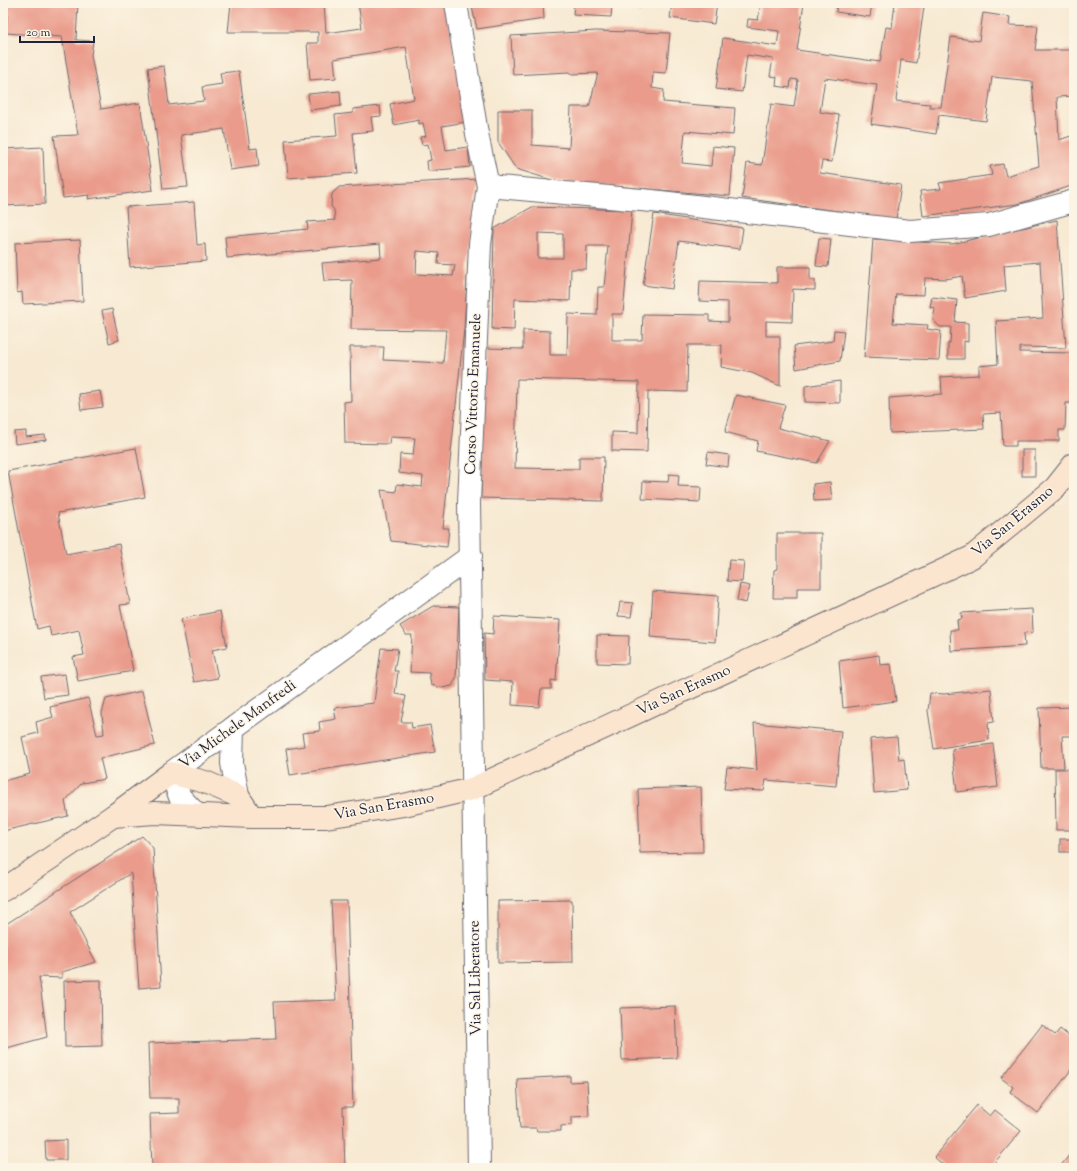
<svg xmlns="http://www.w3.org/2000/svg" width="1077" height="1171" font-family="'Sorts Mill Goudy',serif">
<rect width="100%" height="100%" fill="#fcf5e5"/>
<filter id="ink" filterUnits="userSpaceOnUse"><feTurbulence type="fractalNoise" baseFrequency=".025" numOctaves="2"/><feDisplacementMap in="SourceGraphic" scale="8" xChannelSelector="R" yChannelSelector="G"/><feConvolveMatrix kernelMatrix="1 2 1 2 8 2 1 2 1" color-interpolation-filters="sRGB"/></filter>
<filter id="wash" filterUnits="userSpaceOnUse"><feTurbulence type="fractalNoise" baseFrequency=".012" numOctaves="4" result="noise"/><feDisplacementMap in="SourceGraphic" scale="16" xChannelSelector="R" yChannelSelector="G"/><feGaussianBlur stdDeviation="0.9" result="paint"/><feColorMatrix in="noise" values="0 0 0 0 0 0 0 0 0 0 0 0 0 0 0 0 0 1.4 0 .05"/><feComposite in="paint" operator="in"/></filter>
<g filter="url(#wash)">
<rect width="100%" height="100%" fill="#f7e9d2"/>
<g id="blocks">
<g fill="#ea9b8b" fill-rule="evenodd">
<polygon points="8,3 78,3 76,40 93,41 91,55 101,109 140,103 153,190 88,199 89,195 63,198 54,136 78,135 62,37 6,33"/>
<polygon points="231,3 311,3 312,5 324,3 326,33 362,28 358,3 446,3 466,122 442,126 446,150 468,147 470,167 428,171 427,161 431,160 428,144 422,145 420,137 426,136 423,123 419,124 419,120 394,125 390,104 414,99 406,47 334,59 336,78 310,80 307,43 318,43 318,32 228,32"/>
<polygon points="471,3 543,3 544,19 477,29"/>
<polygon points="574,3 642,3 641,8 612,5 611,17 573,15"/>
<polygon points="672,3 717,3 714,24 670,18"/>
<polygon points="761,3 804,3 797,50 880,62 886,27 892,28 895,3 924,7 916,63 901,60 896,101 930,104 930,107 941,107 951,37 979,41 983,13 1010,17 1009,25 1038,26 1035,50 1071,50 1071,55 1074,55 1074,96 1057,97 1059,140 1074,135 1074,185 1018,204 923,216 920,191 941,189 939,183 992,175 990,166 1003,164 1006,176 1039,166 1032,81 992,77 986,121 939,115 936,134 871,124 877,85 825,78 820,112 839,115 832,162 822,161 820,173 901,185 896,219 742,198 747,163 762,165 771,104 794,107 798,80 791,79 790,88 776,86 777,77 770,76 773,59 747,55 742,92 716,89 723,38 777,46 779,31 747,27 748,19 758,20"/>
<polygon points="837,3 872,3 870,17 836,12"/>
<polygon points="596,31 670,33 666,73 653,72 652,88 664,90 663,102 735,108 733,135 685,131 682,163 711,166 713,146 734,148 730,196 555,181 516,169 498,142 498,110 532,110 532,145 569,148 571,107 589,107 598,73 571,74 569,72 513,75 511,36"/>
<polygon points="164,66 169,105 204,101 202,87 222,84 220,73 239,71 250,149 257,148 259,166 230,170 224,129 181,135 188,187 163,189 148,68"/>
<polygon points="340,91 341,106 310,110 308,94"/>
<polygon points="380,106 381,116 371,117 373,131 353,133 357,173 288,178 285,140 337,136 335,115 353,113 353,109"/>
<polygon points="43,147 45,204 3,206 3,149"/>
<path d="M478,179L468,264L464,329L443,528H449L447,547L391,541L381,490L396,492L397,484L422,487L423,476L399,473L400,454L413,455L415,438L390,437L389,444L345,443L344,402L351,401L350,347H384L383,360L443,363L446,330L351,329L352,280L324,281L322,263L381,258L380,244L227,258L225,237L308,229L307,222L335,220L334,210L331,206L332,194L339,187ZM417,251L439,253L438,264L455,265L453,276L416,274Z"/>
<polygon points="194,202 197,245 205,244 206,261 130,267 126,207"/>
<path d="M532,207L632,210L623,314H612V340H642L643,314L709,315V321L728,322V302L699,301L700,281L777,283V267H810V280H815V290L793,289L792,322L766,321V336H780V386L752,373L721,367L722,345H688L687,392L648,391L647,452L612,451V432L638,433L639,382L517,379L515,468L579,469V457H604L603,501L481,498L485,348L523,349V330L550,331V355H567L568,314L597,315L598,287H604L608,246H587L586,269H571L570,301L515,299L514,330L492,329L494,229ZM538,233L563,234V258H538Z"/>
<polygon points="654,214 743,228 740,249 679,241 672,289 643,285"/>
<polygon points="1057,220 1066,348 1020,347 1020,352 1074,353 1074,403 1066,403 1065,430 1059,430 1059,441 1016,441 1016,446 1003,446 1001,413 983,414 984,429 890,433 889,398 942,394 941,377 979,375 979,366 998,364 996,321 1043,318 1040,262 1004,265 1006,291 965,298 962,276 946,279 925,278 924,295 896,294 893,323 928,325 927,329 941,331 939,360 864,357 873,239 952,244"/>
<polygon points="819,238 831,239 828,267 816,266"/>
<polygon points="80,240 83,301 23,304 22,292 17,293 15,243"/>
<polygon points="932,297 957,300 955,322 968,323 968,342 964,341 964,359 948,359 948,343 950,343 951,327 940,327 933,320 935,308 930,307"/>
<polygon points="112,309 119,340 109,343 102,311"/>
<polygon points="834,330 844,331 840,361 796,369 794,346 833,341"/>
<polygon points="840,381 840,403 805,402 805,386"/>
<polygon points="100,391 103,407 81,410 79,394"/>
<polygon points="736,395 785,405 778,428 830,441 817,463 756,451 758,441 725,432"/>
<polygon points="26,431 26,437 45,435 46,440 15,444 14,432"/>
<polygon points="136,448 145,497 58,513 66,554 119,544 130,604 120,605 133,671 78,681 73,657 84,655 79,630 51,636 49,626 37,629 8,471"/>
<rect x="1022" y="450" width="13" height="26"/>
<polygon points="708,452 729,455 728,467 706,464"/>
<polygon points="669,474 679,475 678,486 701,487 700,502 642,499 643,481 668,482"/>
<polygon points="830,482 832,500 814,501 813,484"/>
<polygon points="777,533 821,533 821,588 797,588 797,598 773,598 774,570 777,569"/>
<polygon points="729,560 744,561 742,582 727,581"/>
<polygon points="740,584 750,586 746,603 737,601"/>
<polygon points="653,591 718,596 715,642 650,637"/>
<polygon points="620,602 633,603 631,617 618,616"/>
<polygon points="433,606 459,607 456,678 452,686 442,688 431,685 429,673 410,672 412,635 406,635 400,626"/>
<polygon points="1032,609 1033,632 1024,633 1025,646 951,651 950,630 958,630 957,620 962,619 961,613"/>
<polygon points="220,611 227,647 212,650 218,678 194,682 181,619"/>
<polygon points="494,616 560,620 556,681 551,680 551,689 541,689 539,707 512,705 513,682 485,680 484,633 493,634"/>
<polygon points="597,635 629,636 628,664 597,663"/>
<polygon points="381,648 398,649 394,671 398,671 395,694 406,696 401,722 411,722 412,728 430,725 435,752 290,775 286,749 304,746 302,733 320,731 319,722 336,719 334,708 374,703"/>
<polygon points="879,655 880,665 891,664 896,701 843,708 839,661"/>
<polygon points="65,674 68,695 44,698 41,677"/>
<polygon points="991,689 994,722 988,723 989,740 934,749 928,711 930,693 944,694"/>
<polygon points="142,691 155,745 100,758 105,779 82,783 65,801 68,816 3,831 3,781 30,774 22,737 38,733 36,722 53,717 50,707 88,698 97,735 104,734 102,713 106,699"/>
<polygon points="1074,707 1074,736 1062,736 1064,768 1041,768 1039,708"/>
<polygon points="754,723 841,731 836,786 766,780 764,791 724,789 727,767 757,770"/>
<polygon points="897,737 899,760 904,759 907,790 874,793 870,739"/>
<polygon points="993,744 998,787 957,792 952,749"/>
<polygon points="1055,769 1074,769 1074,830 1056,830"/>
<polygon points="701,787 703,852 640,853 638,789"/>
<polygon points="142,836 153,848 161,986 139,988 131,873 70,912 96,962 62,972 62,978 39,977 47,1037 3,1049 3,926"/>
<rect x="1060" y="839" width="14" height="13"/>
<polygon points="572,900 573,962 498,963 498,901"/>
<polygon points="331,901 347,901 353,1107 343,1107 345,1168 152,1168 150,1114 179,1113 179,1098 150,1098 148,1043 276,1039 274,1002 336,1000"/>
<polygon points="101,980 102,1046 65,1047 64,981"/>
<polygon points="675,1006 677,1058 622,1060 620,1008"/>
<polygon points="1042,1025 1055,1035 1060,1029 1074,1040 1074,1066 1038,1113 1010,1092 1013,1087 1001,1078"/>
<polygon points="570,1076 570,1082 587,1081 589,1116 572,1117 572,1125 561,1126 561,1131 537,1131 536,1128 520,1128 517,1079"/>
<polygon points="977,1105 990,1116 995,1110 1021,1131 990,1168 944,1168 946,1167 934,1157"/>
<polygon points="66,1140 66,1160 46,1160 45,1141"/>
<polygon points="1074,1149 1074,1168 1059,1168"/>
</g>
</g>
</g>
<g filter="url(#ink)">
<use href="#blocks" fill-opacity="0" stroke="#6d6870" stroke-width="1"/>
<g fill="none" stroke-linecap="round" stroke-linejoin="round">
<defs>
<g id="street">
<polyline points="456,3 477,134 488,186 480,244 469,503 479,1168"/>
<polyline points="488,186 652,201 910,231 989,225 1074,201"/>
<polyline points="233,728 232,763 238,796"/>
<polyline points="196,814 180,797 171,773 471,556"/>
</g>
<g id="secondary">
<polyline points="113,816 155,813 252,817 326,817 404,805 472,789 972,557 1055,488 1074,464"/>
<polyline points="3,890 113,816 171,773 205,782 238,796 252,817"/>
</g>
</defs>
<use href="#street" stroke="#6d6870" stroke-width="24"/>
<use href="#secondary" stroke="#6d6870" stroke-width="24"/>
<use href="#street" stroke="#fff" stroke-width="22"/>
<use href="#secondary" stroke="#fbe5cf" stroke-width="22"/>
</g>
</g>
<g text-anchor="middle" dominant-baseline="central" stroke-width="3" stroke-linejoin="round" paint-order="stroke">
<g font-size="15" fill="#22223b" stroke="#fcf5e5">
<text transform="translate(474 394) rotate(-88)">Corso Vittorio Emanuele</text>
<text transform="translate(1013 522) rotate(-40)">Via San Erasmo</text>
<text transform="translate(684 691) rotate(-25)">Via San Erasmo</text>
<text transform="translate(238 725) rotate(-36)">Via Michele Manfredi</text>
<text transform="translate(384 807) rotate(-10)">Via San Erasmo</text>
<text transform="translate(476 978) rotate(-91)">Via Sal Liberatore</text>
</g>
</g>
<rect width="1077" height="1171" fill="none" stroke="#fcf5e5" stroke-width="16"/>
<path d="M20 36v6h74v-6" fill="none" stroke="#22223b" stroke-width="2"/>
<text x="26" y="36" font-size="12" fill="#22223b" stroke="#fcf5e5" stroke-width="3" paint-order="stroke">20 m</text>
</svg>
